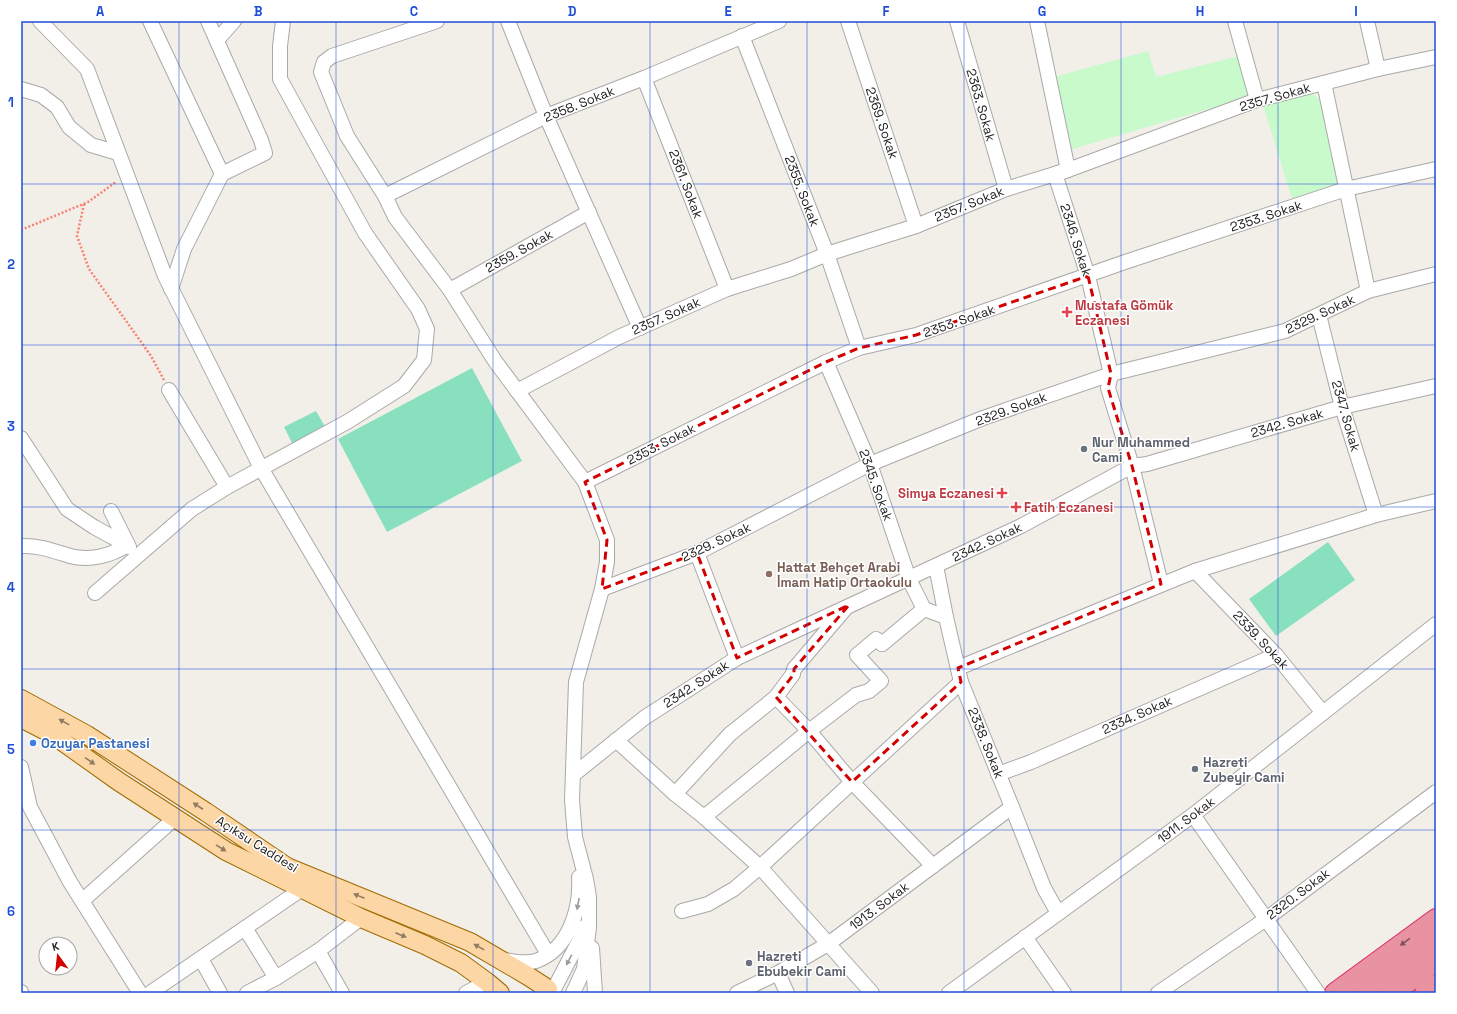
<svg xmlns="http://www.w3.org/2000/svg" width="1457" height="1014" font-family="'Space Grotesk',sans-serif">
<rect width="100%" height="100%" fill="#f2efe9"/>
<g fill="#c8facc">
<polygon points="1148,51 1156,77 1239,56 1252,96 1066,151 1047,79"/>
<polygon points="1310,94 1315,95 1320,101 1338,184 1292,199 1263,105"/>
</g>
<g fill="#88e0be">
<polygon points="472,368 522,461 387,532 338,439"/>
<polygon points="316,411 327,430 294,447 284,427"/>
<polygon points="1328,542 1355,580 1276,636 1249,599"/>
</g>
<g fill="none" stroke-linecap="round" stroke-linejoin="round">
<defs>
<g id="minor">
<polyline points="40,21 87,69 165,276 261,468 548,954"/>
<polyline points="150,21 222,174 184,249 171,289"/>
<polyline points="208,21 261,140 265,153 222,174"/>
<polyline points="437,21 332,56 324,62 321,72 347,136 385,196 395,217 450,290 495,361 585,482 607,540 607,562 602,589 576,682 572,800 575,837 586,879 589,897 589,927 584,969 573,993"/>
<polyline points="508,21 546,116 640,328"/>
<polyline points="848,21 916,226"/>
<polyline points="957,21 1006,189"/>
<polyline points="1037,21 1068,170 1055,174 1088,276 1111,374 1108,388 1132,466 1161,584"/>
<polyline points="1235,21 1257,100"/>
<polyline points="1367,21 1378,69"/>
<polyline points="742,36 827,254 859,348"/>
<polyline points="217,40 234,21"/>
<polyline points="644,78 727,289"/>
<polyline points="1324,83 1368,291"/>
<polyline points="21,89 41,95 57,107 69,127 91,145 118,153"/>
<polyline points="385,196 546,116 644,78 779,21"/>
<polyline points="450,290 589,212"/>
<polyline points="1319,315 1342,407 1376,515"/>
<polyline points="826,362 870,464 909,579 924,609"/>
<polyline points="169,390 227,487"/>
<polyline points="517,391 619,337 727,289 791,269 827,254 916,226 1006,189 1068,170 1257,100 1378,69 1436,57"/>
<path d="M21,438L67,509L94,527L127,545C111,556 89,561 70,556C54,551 38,545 21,546"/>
<polyline points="585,482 826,362 859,348 916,335 1128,261 1346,189 1436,169"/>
<polyline points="111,511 129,547"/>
<polyline points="697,553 737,658"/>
<polyline points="936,566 946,617 961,682 1012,807 1044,888 1058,913"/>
<polyline points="1195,571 1276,655 1323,713"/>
<polyline points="602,589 697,553 870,464 983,418 1111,374 1285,331 1368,291 1436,274"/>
<polyline points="95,593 192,509 227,487 347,422 404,386 424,360 427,329 418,309 365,233 280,79 280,46 283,21"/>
<polyline points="845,609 794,669 793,674 776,697 730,734 675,794 704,817 760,867 872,993"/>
<polyline points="958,668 1195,571 1376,515 1436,501"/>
<polyline points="776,697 809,731 852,782 933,866"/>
<polyline points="616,740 675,794"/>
<polyline points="21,767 30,807 70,882 140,993"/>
<polyline points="998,774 1031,762 1276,655"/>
<polyline points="573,775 644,718 737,658 1021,526 1132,466 1147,464 1342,407 1436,386"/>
<polyline points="1193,815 1318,993"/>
<polyline points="704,817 809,731 856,695 869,691 881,681 857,655 876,639 882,644 924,609 946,617"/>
<polyline points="82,901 175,818"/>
<polyline points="682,911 708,904 734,889 760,867 961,682"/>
<polyline points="245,928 276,978"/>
<polyline points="1025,937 1064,993"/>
<polyline points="592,948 595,993"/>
<polyline points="318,951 342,993"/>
<polyline points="201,959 220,993"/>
<path d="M505,960C515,962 526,964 536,961C569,949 581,909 579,877"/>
<polyline points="778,973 787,993"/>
<polyline points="553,991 579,941 584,927"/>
<polyline points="21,992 21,993"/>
<polyline points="150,993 302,889"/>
<polyline points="247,993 276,978 318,951 361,918"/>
<polyline points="466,993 487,982"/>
<polyline points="737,993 778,973 828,944 1012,807"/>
<polyline points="949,993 1193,815 1436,624"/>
<polyline points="1158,993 1266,919 1436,792"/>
</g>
<g id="major">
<polyline points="21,699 87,735 206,812 287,867 470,942 528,976 548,989"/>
<polyline points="21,718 52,734 118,781 226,851 361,918 425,945 461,963 487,982 500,993"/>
</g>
<g id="highway">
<polyline points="1335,993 1436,919"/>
<polyline points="1364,993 1436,940"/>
<polyline points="1393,993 1436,961"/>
<polyline points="1425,993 1436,985"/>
</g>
</defs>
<use href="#minor" stroke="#a9a9a9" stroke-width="16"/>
<use href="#major" stroke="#a06b00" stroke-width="20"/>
<use href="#highway" stroke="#dc2a67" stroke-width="22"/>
<g stroke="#fa8072" stroke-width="2.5" stroke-dasharray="2 2" stroke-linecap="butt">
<polyline points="84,204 77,236 89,269 151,356 164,380"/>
<polyline points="21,230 88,202 116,182"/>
</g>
<use href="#minor" stroke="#fff" stroke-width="14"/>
<use href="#major" stroke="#fcd6a4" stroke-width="18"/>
<use href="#highway" stroke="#e892a2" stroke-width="20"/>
</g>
<defs><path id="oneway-solid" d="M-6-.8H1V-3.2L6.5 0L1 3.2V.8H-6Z"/></defs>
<g fill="#8f7c63">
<use href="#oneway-solid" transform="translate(64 722) rotate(-151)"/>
<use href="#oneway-solid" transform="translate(90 761) rotate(35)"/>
<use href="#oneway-solid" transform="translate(198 806) rotate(-147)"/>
<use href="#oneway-solid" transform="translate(221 848) rotate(32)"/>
<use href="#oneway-solid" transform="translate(359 896) rotate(-158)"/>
<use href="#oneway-solid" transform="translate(401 935) rotate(23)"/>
<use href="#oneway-solid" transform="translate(479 947) rotate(-151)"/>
</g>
<g fill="#9c9c9c">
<use href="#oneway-solid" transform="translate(578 904) rotate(101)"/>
<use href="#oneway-solid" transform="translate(569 960) rotate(117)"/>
</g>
<use fill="#7b545c" href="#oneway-solid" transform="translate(1405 942) rotate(144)"/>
<path fill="none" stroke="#d40000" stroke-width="3" stroke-dasharray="8 5" stroke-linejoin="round" d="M1088,276L1111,374L1108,388L1132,466L1161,584L958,668L961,682L852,782L776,697L794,674V669L849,605L737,658L697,553L602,589L607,540L585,482L826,362L859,348L916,335Z"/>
<path fill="none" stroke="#1d4ed8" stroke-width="1" stroke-opacity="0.55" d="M179,21V993M336,21V993M493,21V993M650,21V993M807,21V993M964,21V993M1121,21V993M1278,21V993M21,184H1436M21,345H1436M21,507H1436M21,669H1436M21,830H1436"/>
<g fill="#e0444e" stroke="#fff" stroke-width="1.5">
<path d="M1065 306h4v4h4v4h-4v4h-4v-4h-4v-4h4z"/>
<path d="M1000 487h4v4h4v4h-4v4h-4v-4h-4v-4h4z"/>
<path d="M1014 501h4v4h4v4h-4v4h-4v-4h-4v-4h4z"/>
</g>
<g fill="#6b7280" stroke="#fff" stroke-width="1.5">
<circle cx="1084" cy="449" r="4"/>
<circle cx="1195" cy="769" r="4"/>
<circle cx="749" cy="963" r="4"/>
</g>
<circle fill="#8d6e63" stroke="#fff" stroke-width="1.5" cx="769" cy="574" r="4"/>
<circle fill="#3f7fe0" stroke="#fff" stroke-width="1.5" cx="33" cy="743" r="4"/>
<g text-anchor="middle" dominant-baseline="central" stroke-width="3" stroke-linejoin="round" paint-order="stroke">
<g font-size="13" fill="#222" stroke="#fff">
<text transform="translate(1275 97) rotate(-16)">2357. Sokak</text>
<text transform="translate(579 104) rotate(-22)">2358. Sokak</text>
<text transform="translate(981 105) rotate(74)">2363. Sokak</text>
<text transform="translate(882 123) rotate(71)">2369. Sokak</text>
<text transform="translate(686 184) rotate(69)">2361. Sokak</text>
<text transform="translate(802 191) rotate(69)">2355. Sokak</text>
<text transform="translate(969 204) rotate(-22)">2357. Sokak</text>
<text transform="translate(1266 216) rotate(-18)">2353. Sokak</text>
<text transform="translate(1076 240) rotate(72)">2346. Sokak</text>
<text transform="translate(519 251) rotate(-29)">2359. Sokak</text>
<text transform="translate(1320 314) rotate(-25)">2329. Sokak</text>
<text transform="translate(666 316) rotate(-24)">2357. Sokak</text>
<text transform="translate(959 321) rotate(-19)">2353. Sokak</text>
<text transform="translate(1011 409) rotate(-20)">2329. Sokak</text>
<text transform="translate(1346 416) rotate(74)">2347. Sokak</text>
<text transform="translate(1287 423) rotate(-16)">2342. Sokak</text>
<text transform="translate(661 444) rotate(-27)">2353. Sokak</text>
<text transform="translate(876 485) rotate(70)">2345. Sokak</text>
<text transform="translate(716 542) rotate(-25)">2329. Sokak</text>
<text transform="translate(987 542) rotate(-25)">2342. Sokak</text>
<text transform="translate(1261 640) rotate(47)">2339. Sokak</text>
<text transform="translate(696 684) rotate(-33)">2342. Sokak</text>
<text transform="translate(1137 715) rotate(-24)">2334. Sokak</text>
<text transform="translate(986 743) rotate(68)">2338. Sokak</text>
<text transform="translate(1186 820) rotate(-37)">1911. Sokak</text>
<text transform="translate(257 844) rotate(32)">Açıksu Caddesi</text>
<text transform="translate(1298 894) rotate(-37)">2320. Sokak</text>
<text transform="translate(879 906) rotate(-37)">1913. Sokak</text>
</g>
<g font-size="13" font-weight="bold" fill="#be3a42" stroke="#fff" text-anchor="start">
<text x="1075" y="305">Mustafa Gömük<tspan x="1075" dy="15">Eczanesi</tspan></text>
<text x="994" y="493" text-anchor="end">Simya Eczanesi</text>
<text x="1024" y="507">Fatih Eczanesi</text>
</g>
<g font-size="13" font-weight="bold" fill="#5b616d" stroke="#fff" text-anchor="start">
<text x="1092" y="442">Nur Muhammed<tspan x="1092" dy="15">Cami</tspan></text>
<text x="1203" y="762">Hazreti<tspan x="1203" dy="15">Zubeyir Cami</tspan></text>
<text x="757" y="956">Hazreti<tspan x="757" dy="15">Ebubekir Cami</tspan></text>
</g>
<g font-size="13" font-weight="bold" fill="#785e54" stroke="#fff" text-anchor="start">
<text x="777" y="567">Hattat Behçet Arabi<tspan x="777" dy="15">İmam Hatip Ortaokulu</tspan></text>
</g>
<g font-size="13" font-weight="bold" fill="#366cbe" stroke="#fff" text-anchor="start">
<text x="41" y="743">Ozuyar Pastanesi</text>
</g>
</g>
<rect width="1457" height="1014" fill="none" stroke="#ffffff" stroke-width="44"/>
<g transform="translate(58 956) rotate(345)"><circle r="19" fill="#ffffff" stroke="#a7a7a7"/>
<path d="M0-3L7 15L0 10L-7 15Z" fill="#d40000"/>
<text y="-6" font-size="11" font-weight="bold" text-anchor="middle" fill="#222222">K</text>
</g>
<rect x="22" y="22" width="1413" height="970" fill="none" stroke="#1d4ed8" stroke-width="1.5"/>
<g font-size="13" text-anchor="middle" font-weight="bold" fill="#1d4ed8">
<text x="100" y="16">A</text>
<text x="258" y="16">B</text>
<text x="414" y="16">C</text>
<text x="572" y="16">D</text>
<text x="728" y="16">E</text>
<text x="886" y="16">F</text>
<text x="1042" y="16">G</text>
<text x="1200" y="16">H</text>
<text x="1356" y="16">I</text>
<text x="11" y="107">1</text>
<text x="11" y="269">2</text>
<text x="11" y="431">3</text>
<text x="11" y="592">4</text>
<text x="11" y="754">5</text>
<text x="11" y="916">6</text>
</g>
</svg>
